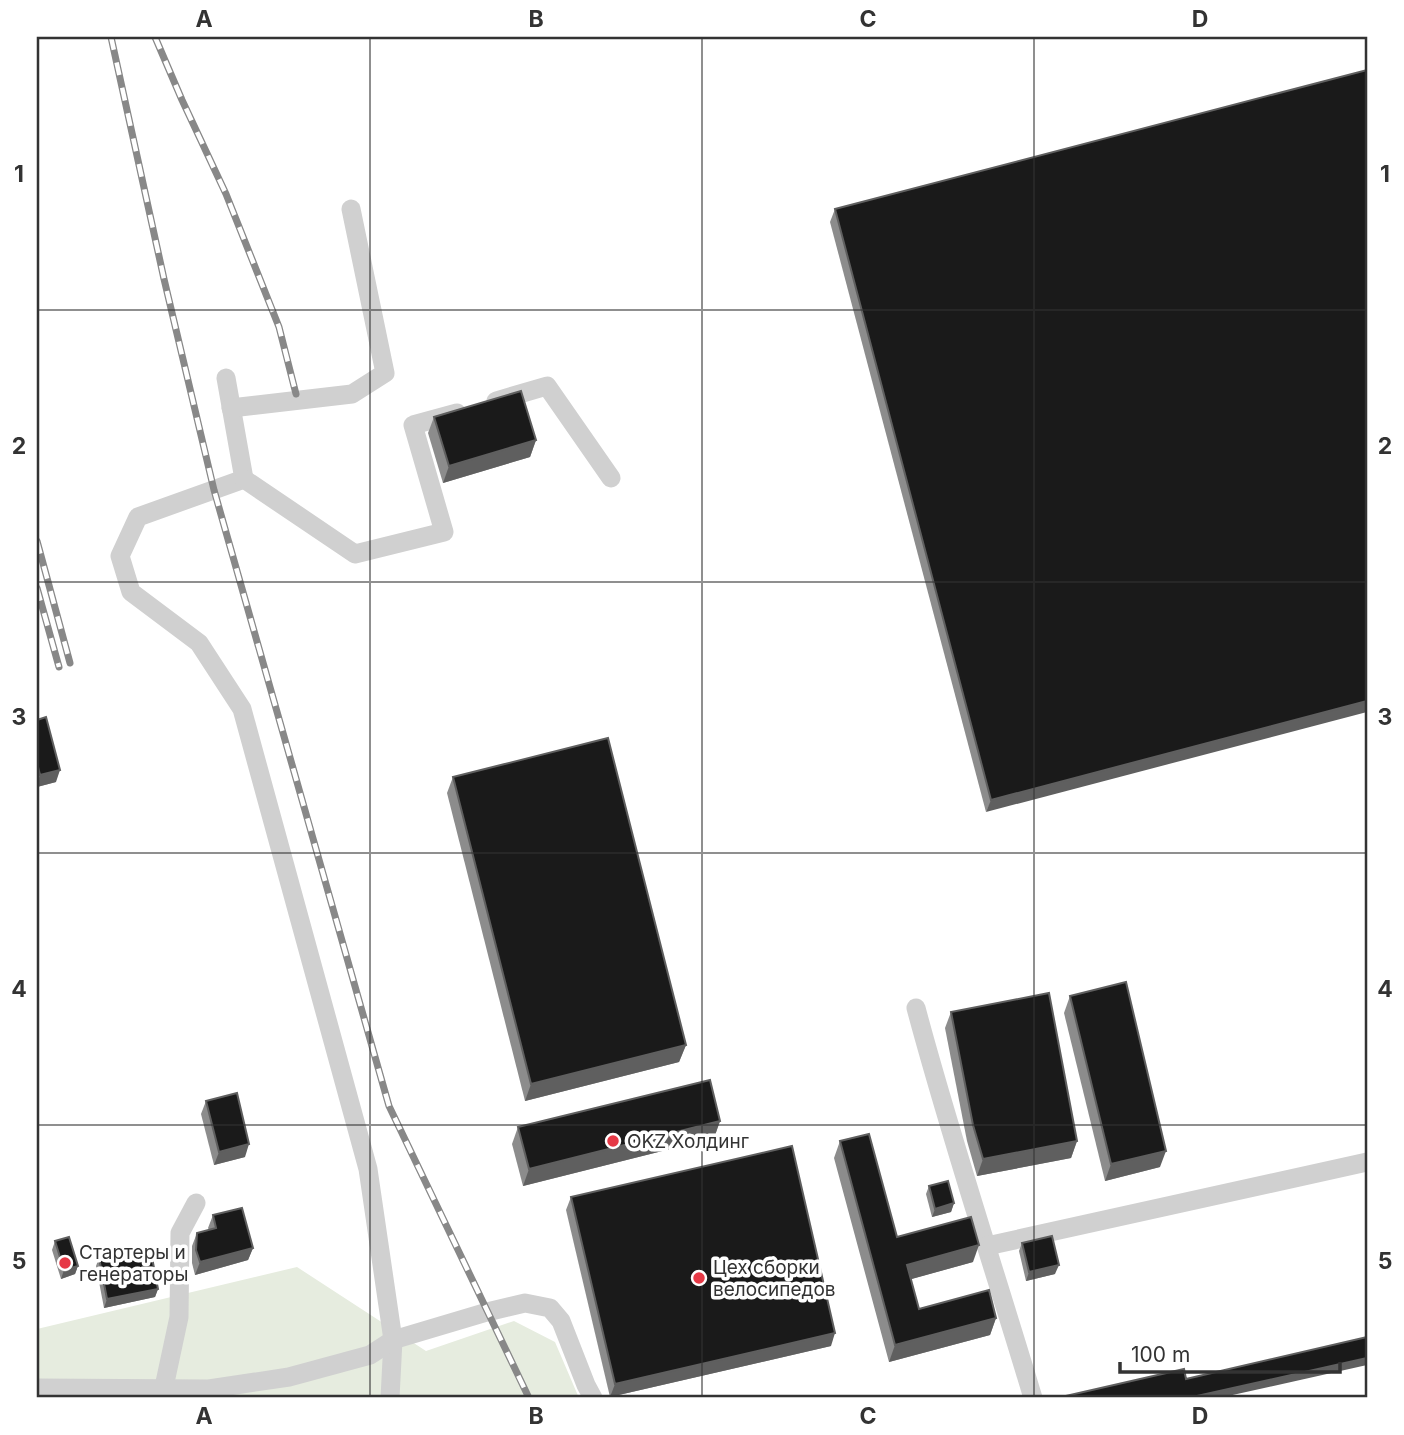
<svg xmlns="http://www.w3.org/2000/svg" width="1404" height="1435" font-family="Inter,sans-serif">
<rect width="100%" height="100%" fill="#fff"/>
<polygon fill="#e6ecdf" points="297,1267 426,1351 514,1321 555,1342 579,1398 37,1398 37,1329"/>
<g fill="none" stroke-linecap="round" stroke-linejoin="round">
<g stroke="#d0d0d0" stroke-width="19">
<polyline points="226,378 244,479 138,517 120,556 131,592 199,643 242,709 368,1169 393,1340 390,1398"/>
<polyline points="496,401 547,386 611,478"/>
<polyline points="231,408 352,394 385,373 351,209"/>
<polyline points="244,479 355,554 444,532 413,425 457,413"/>
<path d="M916,1008C951,1139 994,1268 1033,1398"/>
<polyline points="987,1246 1367,1162"/>
<polyline points="164,1387 179,1317 180,1233 196,1203"/>
<polyline points="37,1388 209,1389 289,1377 370,1355 393,1340 487,1312 525,1303 550,1308 561,1321 586,1385 593,1398"/>
</g>
<defs>
<g id="rail">
<polyline points="111,37 164,279 214,490 389,1106 529,1398"/>
<polyline points="155,37 182,100 226,194 279,327 296,394"/>
<polyline points="37,541 70,663"/>
<polyline points="37,588 59,667"/>
</g>
</defs>
<use href="#rail" stroke="#888" stroke-width="7"/>
<use href="#rail" stroke="#fff" stroke-width="4.5" stroke-dasharray="13" stroke-linecap="butt"/>
</g>
<g fill="#8c8c8c">
<polygon points="1367,70 986,812 830,222 835,209"/>
<polygon points="434,417 536,440 530,457 443,483 428,433"/>
<polygon points="37,720 56,782 37,787"/>
<polygon points="453,777 686,1045 679,1062 525,1101 447,793"/>
<polygon points="1070,996 1160,1167 1105,1181 1064,1013"/>
<polygon points="951,1012 1077,1141 1071,1158 977,1176 967,1141 945,1028"/>
<polygon points="206,1101 245,1157 214,1165 201,1114"/>
<polygon points="720,1121 714,1138 523,1186 512,1144 518,1127"/>
<polygon points="840,1141 897,1237 973,1262 911,1279 919,1309 996,1318 990,1335 889,1362 834,1158"/>
<polygon points="929,1186 954,1203 951,1212 932,1217 926,1194"/>
<polygon points="571,1197 831,1346 610,1397 566,1210"/>
<polygon points="213,1215 253,1248 248,1260 195,1275 192,1263 192,1246 197,1233 209,1230 208,1228"/>
<polygon points="55,1241 78,1266 75,1274 61,1279 52,1250"/>
<polygon points="1022,1243 1055,1274 1026,1281 1019,1251"/>
<polygon points="99,1258 158,1289 155,1297 104,1308 96,1266"/>
</g>
<g fill="#5f5f5f">
<polygon points="536,440 530,457 443,483 449,466"/>
<polygon points="1367,701 1367,712 986,812 991,800"/>
<polygon points="60,770 56,782 37,787 37,784 40,775"/>
<polygon points="686,1045 679,1062 525,1101 531,1084"/>
<polygon points="720,1121 714,1138 523,1186 529,1169"/>
<polygon points="1077,1141 1071,1158 977,1176 983,1159"/>
<polygon points="249,1144 245,1157 214,1165 219,1152"/>
<polygon points="1166,1151 1160,1167 1105,1181 1111,1164"/>
<polygon points="954,1203 951,1212 932,1217 935,1209"/>
<polygon points="979,1245 973,1262 901,1282 907,1265"/>
<polygon points="253,1248 248,1260 195,1275 200,1262"/>
<polygon points="1059,1265 1055,1274 1026,1281 1029,1272"/>
<polygon points="78,1266 75,1274 61,1279 64,1270"/>
<polygon points="158,1289 155,1297 104,1308 107,1299"/>
<polygon points="996,1318 990,1335 889,1362 895,1345"/>
<polygon points="835,1333 831,1346 610,1397 615,1384"/>
<polygon points="1367,1358 1367,1365 1219,1398 1188,1398"/>
</g>
<g fill="#1a1a1a" stroke="#5f5f5f" stroke-width="2">
<polygon points="1367,70 1367,701 991,800 835,209"/>
<polygon points="521,391 536,440 449,466 434,417"/>
<polygon points="46,717 60,770 40,775 37,763 37,720"/>
<polygon points="608,738 686,1045 531,1084 453,777"/>
<polygon points="1126,982 1166,1151 1111,1164 1070,996"/>
<polygon points="1049,993 1077,1141 983,1159 973,1125 951,1012"/>
<polygon points="710,1080 720,1121 529,1169 518,1127"/>
<polygon points="237,1093 249,1144 219,1152 206,1101"/>
<polygon points="869,1134 897,1237 971,1217 979,1245 907,1265 919,1309 989,1290 996,1318 895,1345 840,1141"/>
<polygon points="792,1146 835,1333 615,1384 571,1197"/>
<polygon points="948,1181 954,1203 935,1209 929,1186"/>
<polygon points="242,1208 253,1248 200,1262 196,1250 197,1233 216,1228 213,1215"/>
<polygon points="1052,1236 1059,1265 1029,1272 1022,1243"/>
<polygon points="69,1237 78,1266 64,1270 55,1241"/>
<polygon points="150,1247 158,1289 107,1299 99,1258"/>
<polygon points="1367,1337 1367,1358 1188,1398 1057,1398 1184,1369 1186,1379"/>
</g>
<path fill="none" stroke="#333" stroke-width="2" stroke-opacity="0.55" d="M370,37V1398M702,37V1398M1034,37V1398M37,310H1367M37,582H1367M37,853H1367M37,1125H1367"/>
<g fill="#e63946" stroke="#fff" stroke-width="2.5">
<circle cx="613" cy="1141" r="7"/>
<circle cx="65" cy="1263" r="7"/>
<circle cx="699" cy="1278" r="7"/>
</g>
<g text-anchor="middle" dominant-baseline="central" stroke-width="7" stroke-linejoin="round" paint-order="stroke">
<g font-size="19" fill="#333" stroke="#fff" text-anchor="start">
<text x="627" y="1141">OKZ Холдинг</text>
<text x="79" y="1252">Стартеры и<tspan x="79" dy="22">генераторы</tspan></text>
<text x="713" y="1267">Цех сборки<tspan x="713" dy="22">велосипедов</tspan></text>
</g>
</g>
<rect width="1404" height="1435" fill="none" stroke="#ffffff" stroke-width="77"/>
<path d="M1120 1362v10h220v-10" fill="none" stroke="#333333" stroke-width="3.5"/>
<text x="1131" y="1362" font-size="21" fill="#333333" stroke="#ffffff" stroke-width="5" paint-order="stroke">100 m</text>
<rect x="38" y="38" width="1328" height="1358" fill="none" stroke="#333" stroke-width="2.5"/>
<g font-size="23" text-anchor="middle" font-weight="bold" fill="#333">
<text x="204" y="27">A</text>
<text x="536" y="27">B</text>
<text x="868" y="27">C</text>
<text x="1200" y="27">D</text>
<text x="19" y="182">1</text>
<text x="1385" y="182">1</text>
<text x="19" y="454">2</text>
<text x="1385" y="454">2</text>
<text x="19" y="725">3</text>
<text x="1385" y="725">3</text>
<text x="19" y="997">4</text>
<text x="1385" y="997">4</text>
<text x="19" y="1269">5</text>
<text x="1385" y="1269">5</text>
<text x="204" y="1424">A</text>
<text x="536" y="1424">B</text>
<text x="868" y="1424">C</text>
<text x="1200" y="1424">D</text>
</g>
</svg>
